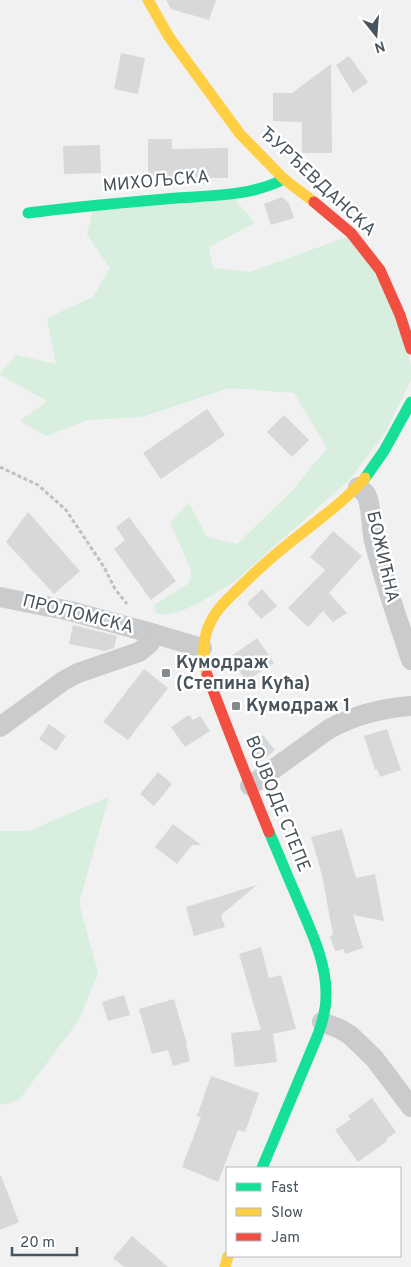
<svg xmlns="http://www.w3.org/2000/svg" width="411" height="1267" font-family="Overpass,sans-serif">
<rect width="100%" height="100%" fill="#f1f1f1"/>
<g fill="#d8eedf">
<polygon points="230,194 255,223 209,247 213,268 250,272 352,235 400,315 411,367 411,380 385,433 349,480 234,582 197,604 181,611 165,615 156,613 154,605 188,584 191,576 191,570 170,522 189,503 207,537 237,544 292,491 327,448 294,393 229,388 142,417 88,420 46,436 20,421 47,401 0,375 0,373 16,355 56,364 47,318 93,297 110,268 87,235 94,205"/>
<polygon points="109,797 79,903 98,973 79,1020 19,1100 0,1105 0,831 28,831"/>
</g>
<g fill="#d7d8d9">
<polygon points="166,0 216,0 209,20 171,9"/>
<polygon points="121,53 145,58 138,94 114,89"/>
<polygon points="349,56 368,82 353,93 336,65"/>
<polygon points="331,64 332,153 302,153 302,122 273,121 273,93 292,93"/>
<polygon points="148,139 172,139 172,149 228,148 228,178 205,178 204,180 184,181 184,177 148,177"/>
<polygon points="100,145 101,173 64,174 63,146"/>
<polygon points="282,197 289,203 294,218 271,225 264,204"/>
<polygon points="207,409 225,435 161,479 143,453"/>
<polygon points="284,415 309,440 292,457 267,432"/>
<polygon points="28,512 80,571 54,594 6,542"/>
<polygon points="129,517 176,581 151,600 114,549 125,540 116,527"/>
<polygon points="333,531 362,556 329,593 347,613 333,622 323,611 308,627 288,608 325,570 310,557"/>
<polygon points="262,589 277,606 261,619 247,603"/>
<polygon points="73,625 117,636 114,648 105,651 69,644"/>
<polygon points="257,638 274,663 246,681 230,657"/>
<polygon points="144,669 168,688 128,740 103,722"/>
<polygon points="189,715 193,720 200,716 210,731 185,747 171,727"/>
<polygon points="49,724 66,736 56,751 39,739"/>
<polygon points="387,729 401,770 380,777 377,769 375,770 364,736"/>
<polygon points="263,735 275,750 260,762 254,754 250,745"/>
<polygon points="158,772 172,784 154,806 140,794"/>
<polygon points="173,824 201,845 192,845 177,864 155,847"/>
<polygon points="342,829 356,878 375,874 384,921 353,915 363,948 345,954 344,949 335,951 330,936 333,935 322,875 311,837"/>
<polygon points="257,885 221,915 225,927 194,936 186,907"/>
<polygon points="261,947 269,978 281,975 296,1029 273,1034 277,1062 235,1067 231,1033 261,1030 239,954"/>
<polygon points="124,995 130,1015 108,1021 102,1002"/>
<polygon points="174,999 187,1044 186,1044 190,1061 173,1066 168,1050 152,1054 139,1009"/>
<polygon points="211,1076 259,1093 245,1132 238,1130 218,1182 182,1167 201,1117 197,1116"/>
<polygon points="372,1098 396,1132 386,1139 387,1141 358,1162 335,1130 351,1119 348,1116"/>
<polygon points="0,1176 1,1176 19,1222 0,1230"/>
<polygon points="132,1236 168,1267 124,1267 113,1258"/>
</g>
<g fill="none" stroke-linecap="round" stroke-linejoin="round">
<polyline stroke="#b8c3bf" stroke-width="3" stroke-dasharray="4 2.5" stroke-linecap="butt" points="0,467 38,485 66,510 104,567 115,589 127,604"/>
<g stroke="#c9cbcc" stroke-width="20">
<path d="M358,487L366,494L368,499C372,513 371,527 374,541C384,582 398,620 411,660"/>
<polyline points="0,597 70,611 155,634"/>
<polyline points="0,727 63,681 78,673 139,652 149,644 155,634 202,648"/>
<path d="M250,786L329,729C355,715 382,708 411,706"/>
<polyline points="322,1022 340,1029 350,1035 374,1058 411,1107"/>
</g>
<g stroke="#16e098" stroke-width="11">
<path d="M28,213C73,207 119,203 165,199C204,195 248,198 284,179"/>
<polyline points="365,478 384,451 411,402"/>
<path d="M262,1168L317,1037C322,1024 326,1010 326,996C327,960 308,925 295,893C286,873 278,852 269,832"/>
</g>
<g stroke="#ffcf43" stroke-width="11">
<polyline points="148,0 169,37 240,134 284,179 314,202"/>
<path d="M207,675C202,657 202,640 210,623C216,609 228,599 239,588C256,571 274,555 293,540C318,520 344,502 365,478"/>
<polyline points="225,1267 228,1256"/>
</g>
<g stroke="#f24e42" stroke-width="11">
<polyline points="314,202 351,233 380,270 400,315 411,349"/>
<polyline points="207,675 240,760 269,832"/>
</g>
</g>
<g fill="#848b90" stroke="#fff" stroke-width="2">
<rect x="161" y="668" width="10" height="10" rx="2.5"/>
<rect x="231" y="701" width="10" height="10" rx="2.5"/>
</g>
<g text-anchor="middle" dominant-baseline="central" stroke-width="5" stroke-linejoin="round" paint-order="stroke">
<g font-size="18" fill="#49545c" stroke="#fff">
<text transform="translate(156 182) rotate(-5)">МИХОЉСКА</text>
<text transform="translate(317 182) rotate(43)">ЂУРЂЕВДАНСКА</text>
<text transform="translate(382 557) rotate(77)">БОЖИЋНА</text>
<text transform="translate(78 615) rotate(14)">ПРОЛОМСКА</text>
<text transform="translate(277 804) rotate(68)">ВОЈВОДЕ СТЕПЕ</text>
</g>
<g font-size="18" font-weight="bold" fill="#49545c" stroke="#fff" text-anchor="start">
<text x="176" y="663">Кумодраж<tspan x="176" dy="21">(Степина Кућа)</tspan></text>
<text x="246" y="706">Кумодраж 1</text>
</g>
</g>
<rect x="226" y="1167" width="175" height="90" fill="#ffffff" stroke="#b6bbbe"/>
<rect x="236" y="1183" width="25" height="8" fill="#16e098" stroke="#b6bbbe"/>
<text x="271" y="1192" font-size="15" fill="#49545c">Fast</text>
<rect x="236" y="1208" width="25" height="8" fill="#ffcf43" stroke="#b6bbbe"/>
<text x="271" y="1217" font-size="15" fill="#49545c">Slow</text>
<rect x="236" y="1233" width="25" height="8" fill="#f24e42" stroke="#b6bbbe"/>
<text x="271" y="1242" font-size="15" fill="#49545c">Jam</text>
<g transform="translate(376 35) rotate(163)" stroke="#ffffff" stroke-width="4" paint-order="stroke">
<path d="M0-4L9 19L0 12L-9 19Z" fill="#49545c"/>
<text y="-8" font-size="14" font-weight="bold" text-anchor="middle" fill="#49545c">N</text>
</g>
<path d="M12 1247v8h65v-8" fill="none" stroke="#49545c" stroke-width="2.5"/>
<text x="20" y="1247" font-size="15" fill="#49545c" stroke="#ffffff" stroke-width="4" paint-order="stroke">20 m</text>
</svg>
